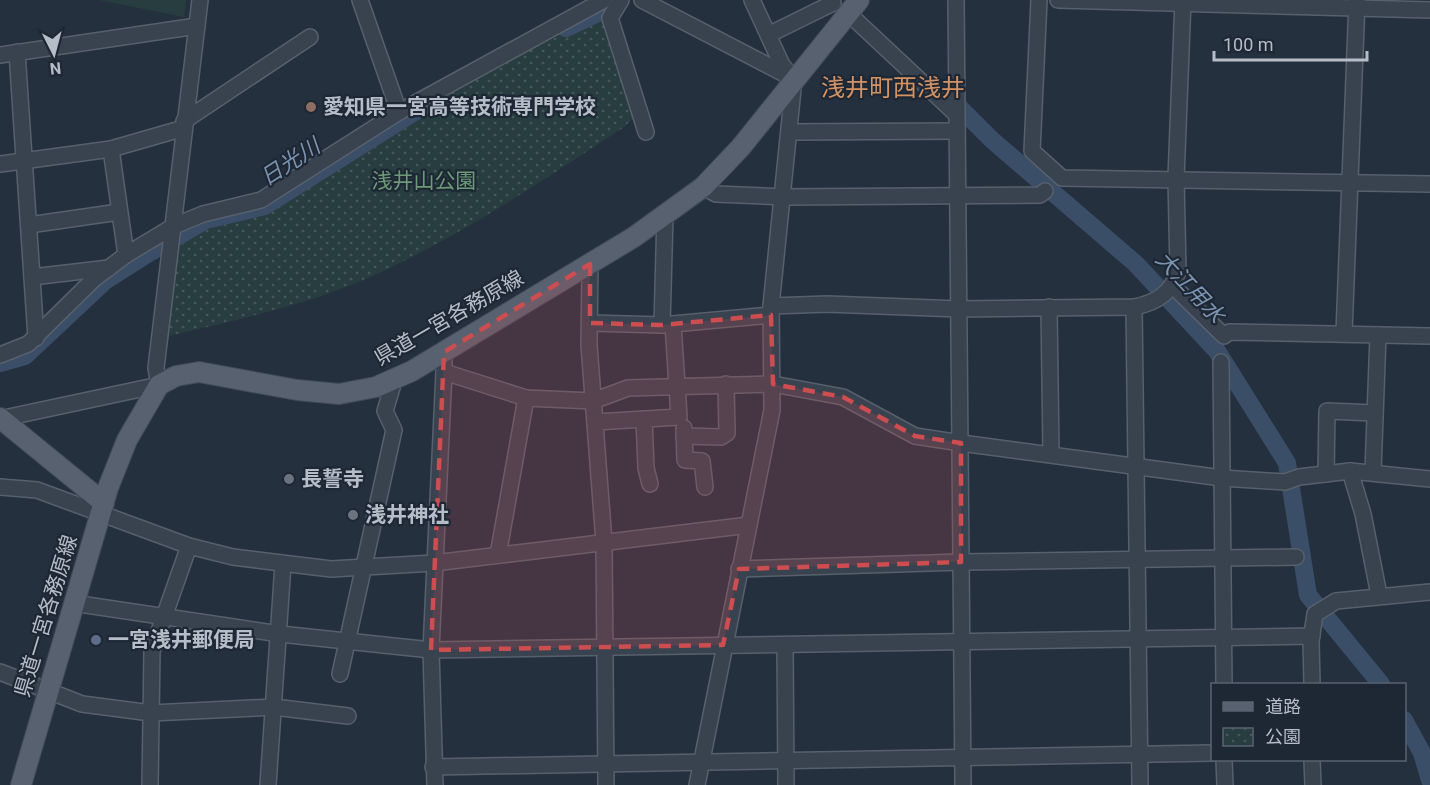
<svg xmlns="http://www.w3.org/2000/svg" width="1430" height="785" font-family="Roboto,'Noto Sans JP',sans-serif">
<defs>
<pattern id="park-dots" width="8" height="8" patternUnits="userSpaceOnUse" patternTransform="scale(1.5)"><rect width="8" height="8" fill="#273d40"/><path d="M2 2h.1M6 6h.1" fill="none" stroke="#44575a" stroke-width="1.8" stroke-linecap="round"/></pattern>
</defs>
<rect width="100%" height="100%" fill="#25303f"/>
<polygon fill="#273d40" points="99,0 186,0 184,17"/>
<path fill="url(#park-dots)" d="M603,14L634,117L624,127C542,181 460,237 370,277C305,306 234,320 165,337L177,246L207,230L266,208L385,131L482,74Z"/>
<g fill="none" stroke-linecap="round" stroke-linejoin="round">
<g stroke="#3a4e68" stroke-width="18">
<polyline points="566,28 606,9 612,0"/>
<polyline points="949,97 992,140 1136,264 1217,351 1287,463 1308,595 1381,684"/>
<polyline points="0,363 25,356 105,281 149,253 206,220 265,206 424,106"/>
<polyline points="1404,720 1422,753 1430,780"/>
</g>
<defs>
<g id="minor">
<polyline points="360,0 399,112"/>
<polyline points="621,0 610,18 646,132"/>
<polyline points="642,0 794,79 782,65 752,0"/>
<polyline points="956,0 963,785"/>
<polyline points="1039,0 1032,151 1062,178 1430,184"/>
<polyline points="1058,0 1430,10"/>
<polyline points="848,13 956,114"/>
<polyline points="770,34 833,3"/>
<polyline points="17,52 36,338"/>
<polyline points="0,55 197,26"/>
<polyline points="184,121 310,37"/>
<polyline points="789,132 956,131"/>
<polyline points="111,149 126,255"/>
<polyline points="0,164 111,149 184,128"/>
<polyline points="703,187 716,194 787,197 1040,195 1045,191"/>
<polyline points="29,225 119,212"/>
<polyline points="590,264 589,345 604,542 606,785"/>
<polyline points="32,277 109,268"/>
<polyline points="1172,285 1224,336 1229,332 1430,336"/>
<path d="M771,306L827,304L959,309L1134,307C1155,303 1172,294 1178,271L1176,178L1183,0"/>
<polyline points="1049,307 1051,454"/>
<polyline points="1134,307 1140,785"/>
<polyline points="590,323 662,325 771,315"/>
<polyline points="662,325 665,216"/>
<polyline points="1344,333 1357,1"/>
<polyline points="444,352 444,372 526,398 593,401 628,388 773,384 843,397 915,436 961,443 1222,478 1285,482 1299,477 1350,471 1430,479"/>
<polyline points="0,355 28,344 94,279 126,255 174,226 203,214 261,200 399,112 604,0"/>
<polyline points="1221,362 1224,684"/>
<polyline points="0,419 159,385 156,368 200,0"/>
<polyline points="644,419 646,468 650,484"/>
<polyline points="595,422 679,417 673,324"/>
<polyline points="684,428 685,460 702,461 705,487"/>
<polyline points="684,436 721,437 727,433 726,384"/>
<polyline points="1350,471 1363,514 1379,595"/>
<polyline points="1373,472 1378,335"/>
<polyline points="1326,474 1327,411 1375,413"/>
<polyline points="0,487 37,490 189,546 233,557 331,569 434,563 749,525"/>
<polyline points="498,555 526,398"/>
<polyline points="739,569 961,562 1296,557"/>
<polyline points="73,603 280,634 431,650 1312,636"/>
<polyline points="785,645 786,785"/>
<polyline points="0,672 82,704 151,713 274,707 348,716"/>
<polyline points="340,674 394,430 385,411 394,381"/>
<polyline points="1312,684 1311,641 1315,614 1336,601 1430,592"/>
<polyline points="1224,760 1225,785"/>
<polyline points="1312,760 1313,785"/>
<polyline points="433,767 1212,753"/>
<polyline points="150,785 152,651 189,546"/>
<polyline points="268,785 283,564"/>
<polyline points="435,785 431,650 444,372"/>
<polyline points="697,785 772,410 771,306 794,79"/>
</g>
<g id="major">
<polyline points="0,418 104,503"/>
<polyline points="21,785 108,488 127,440 159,385 176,376 199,372 297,390 339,394 376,387 412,371 634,237 703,187 741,147 859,0"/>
</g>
</defs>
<use href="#minor" stroke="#57606c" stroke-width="18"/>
<use href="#major" stroke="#424b58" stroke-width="22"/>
<use href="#minor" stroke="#39424f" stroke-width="15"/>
<use href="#major" stroke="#57616f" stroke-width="20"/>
</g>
<path fill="#ce4d50" fill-opacity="0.2" stroke="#ce4d50" stroke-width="4.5" stroke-dasharray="12 8" stroke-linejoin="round" d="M590,264V323L662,325L771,315L773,384L843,397L915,436L961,443V562L739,569L723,645L431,650L444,352Z"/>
<circle fill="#8d6e63" stroke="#1e2734" stroke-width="2" cx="311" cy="107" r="6"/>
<g fill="#6b7280" stroke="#1e2734" stroke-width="2">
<circle cx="289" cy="479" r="6"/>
<circle cx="353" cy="515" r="6"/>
</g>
<circle fill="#5c6f8a" stroke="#1e2734" stroke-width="2" cx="96" cy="640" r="6"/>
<g text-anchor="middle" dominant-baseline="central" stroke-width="4.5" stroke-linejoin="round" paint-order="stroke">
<g font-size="21" font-weight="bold" fill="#b5bdc9" stroke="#1e2734" text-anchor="start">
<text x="323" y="107">愛知県一宮高等技術専門学校</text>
<text x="301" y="479">長誓寺</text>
<text x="365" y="515">浅井神社</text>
<text x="108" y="640">一宮浅井郵便局</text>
</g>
<g font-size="21" fill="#6c9a76" stroke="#1e2734">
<text x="424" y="181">浅井山公園</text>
</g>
<g font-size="21" fill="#b5bdc9" stroke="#1e2734">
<text transform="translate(449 318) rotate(-30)">県道一宮各務原線</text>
<text transform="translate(46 616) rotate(-73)">県道一宮各務原線</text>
</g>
<g font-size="22" font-style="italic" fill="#7c94b1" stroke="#1e2734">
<text transform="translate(290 162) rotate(-33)">日光川</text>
<text transform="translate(1190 287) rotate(47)">大江用水</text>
</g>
<g font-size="24" fill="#d49365" stroke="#1e2734">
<text x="893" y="88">浅井町西浅井</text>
</g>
</g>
<rect x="1211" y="683" width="195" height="78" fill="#1e2734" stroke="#5a6370" stroke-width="1.5"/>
<rect x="1223" y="702" width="30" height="9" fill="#57616f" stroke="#5a6370" stroke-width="1.5"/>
<text x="1265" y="713" font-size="18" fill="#b5bdc9">道路</text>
<rect x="1223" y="728" width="30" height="18" fill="url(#park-dots)" stroke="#5a6370" stroke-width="1.5"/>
<text x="1265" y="743" font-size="18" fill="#b5bdc9">公園</text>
<g transform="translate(54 54) rotate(174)" stroke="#1e2734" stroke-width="4.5" paint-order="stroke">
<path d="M0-4.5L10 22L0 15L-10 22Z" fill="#b5bdc9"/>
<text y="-9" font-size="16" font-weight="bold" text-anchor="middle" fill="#b5bdc9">N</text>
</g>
<path d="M1214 51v9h153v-9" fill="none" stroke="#b5bdc9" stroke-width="3"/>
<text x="1223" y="51" font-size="18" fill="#b5bdc9" stroke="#1e2734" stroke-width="4.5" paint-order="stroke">100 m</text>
</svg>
